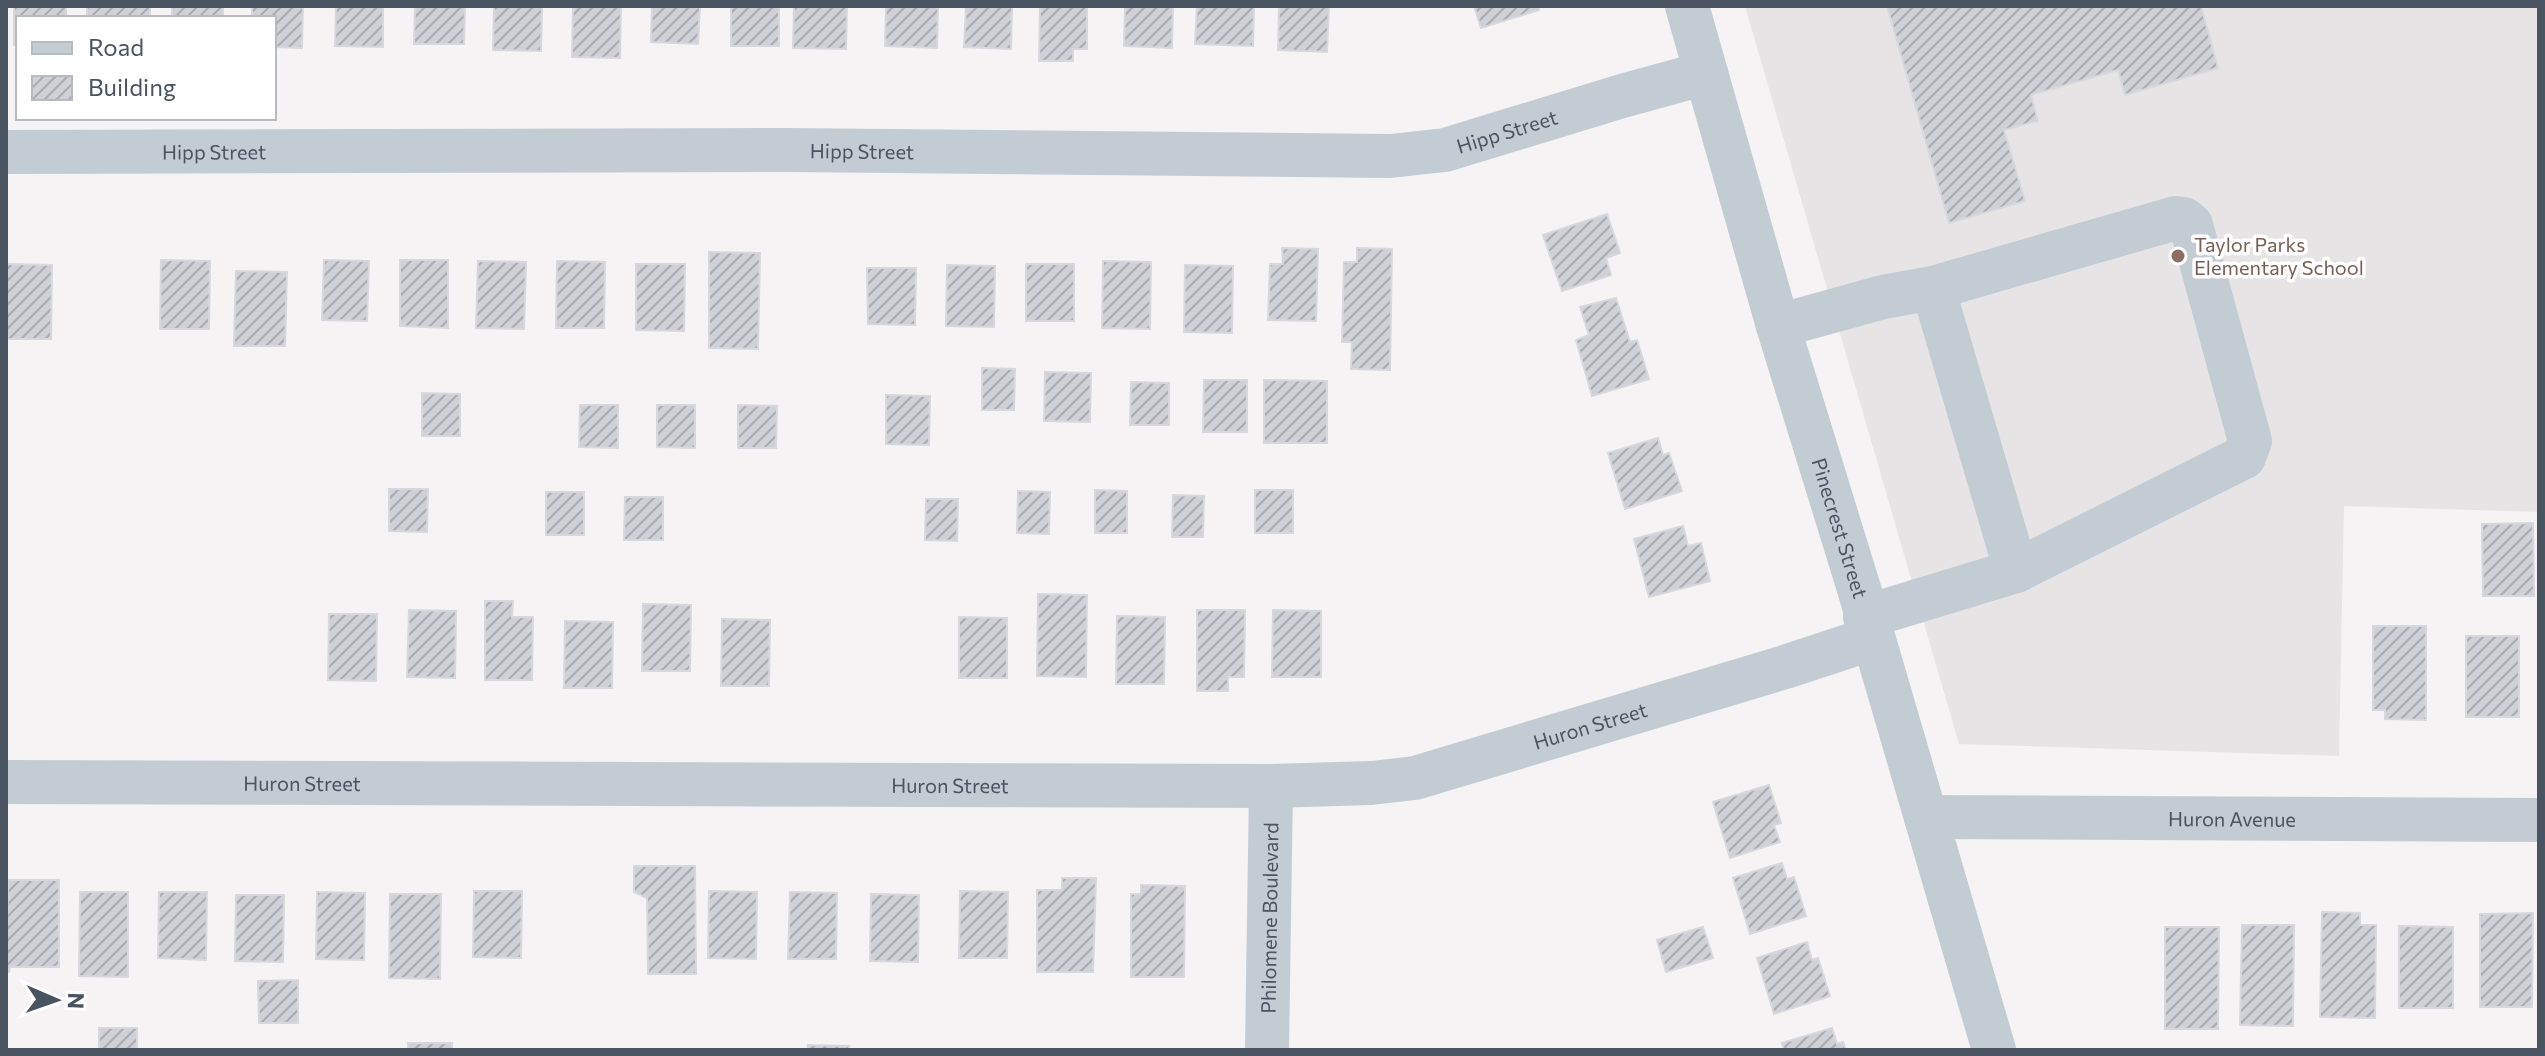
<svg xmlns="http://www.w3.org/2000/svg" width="2545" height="1056" font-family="Commissioner,sans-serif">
<defs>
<pattern id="building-hatch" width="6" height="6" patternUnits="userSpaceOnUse" patternTransform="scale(2)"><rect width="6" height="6" fill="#cfd1d7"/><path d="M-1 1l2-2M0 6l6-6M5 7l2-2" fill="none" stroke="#aaacb2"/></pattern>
</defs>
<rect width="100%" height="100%" fill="#f5f3f3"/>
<polygon fill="#e6e4e5" points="1745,6 2539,6 2539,512 2344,506 2339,756 1959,744"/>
<g fill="url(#building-hatch)" stroke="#d7d8de" stroke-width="2">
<polygon points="14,6 66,6 66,18 18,18 18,45 14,45"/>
<rect x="87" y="6" width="63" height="12"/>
<rect x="172" y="6" width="51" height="12"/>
<polygon points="252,6 303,6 302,48 274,47 274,18 252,18"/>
<polygon points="336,6 383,6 383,47 335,46"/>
<polygon points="415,6 465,6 464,44 414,44"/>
<polygon points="494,6 542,6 541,51 493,50"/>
<polygon points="573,6 621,6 620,58 572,57"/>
<polygon points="652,6 700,6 698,44 651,42"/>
<rect x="731" y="6" width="48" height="40"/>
<polygon points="794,6 847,6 846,49 793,48"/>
<polygon points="886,6 938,6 937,48 885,46"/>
<polygon points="966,6 1012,6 1011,49 964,47"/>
<polygon points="1040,6 1087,6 1087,49 1073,49 1073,61 1039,61"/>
<polygon points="1125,6 1173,6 1172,48 1124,46"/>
<polygon points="1197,6 1254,6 1253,46 1195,44"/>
<polygon points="1279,6 1329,6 1327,52 1278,50"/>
<polygon points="1474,6 1538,6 1539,10 1481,28"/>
<polygon points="1887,6 2201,6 2218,68 2125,95 2118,70 2031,95 2038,121 2004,130 2025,201 1949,223"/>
<polygon points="1607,214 1620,253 1606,258 1611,275 1562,291 1543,235"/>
<polygon points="1282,248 1318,249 1316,321 1268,320 1270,264 1283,264"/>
<polygon points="1357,248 1392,249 1390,370 1351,369 1352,342 1342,342 1344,262 1357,262"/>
<polygon points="709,252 760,253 758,349 709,348"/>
<polygon points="161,260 210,261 209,329 160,329"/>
<polygon points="324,260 369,261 367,321 322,320"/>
<polygon points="400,260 448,260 448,328 400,326"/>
<polygon points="478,261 526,262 524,329 476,328"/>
<polygon points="557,261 605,262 604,328 556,328"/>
<polygon points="1103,261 1151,262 1150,329 1102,328"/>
<polygon points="6,264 52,265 51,339 6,339"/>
<polygon points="636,264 685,264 684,331 636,330"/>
<rect x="1026" y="264" width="48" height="57"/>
<polygon points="947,265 995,266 994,327 946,326"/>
<polygon points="1185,265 1233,266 1232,333 1184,332"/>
<polygon points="867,268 916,268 915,325 868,324"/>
<polygon points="236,271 287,272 285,346 234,346"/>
<polygon points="1616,298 1630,342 1637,340 1649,379 1592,396 1576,340 1589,335 1580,307"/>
<polygon points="982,368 1015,369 1014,410 982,410"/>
<polygon points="1045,372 1091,373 1090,422 1044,421"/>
<polygon points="1204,380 1247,380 1247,432 1203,432"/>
<polygon points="1264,380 1327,381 1327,443 1264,443"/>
<polygon points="1131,382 1169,383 1169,425 1130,425"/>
<polygon points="422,393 460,394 460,436 422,436"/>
<polygon points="886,395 930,396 929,445 886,444"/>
<polygon points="580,405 618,405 618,448 579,447"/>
<polygon points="657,405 695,405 695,448 657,447"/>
<polygon points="738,405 777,406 776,448 738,448"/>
<polygon points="1658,438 1663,455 1669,453 1682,491 1625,509 1608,453"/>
<polygon points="389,489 428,489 427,532 389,531"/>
<polygon points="1095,490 1127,491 1127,533 1095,533"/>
<rect x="1255" y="490" width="38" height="43"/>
<polygon points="1018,491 1050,492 1049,534 1017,533"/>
<rect x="546" y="492" width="38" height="43"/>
<polygon points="1173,495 1204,496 1203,537 1172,537"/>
<polygon points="625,497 663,497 663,540 624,540"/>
<polygon points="926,499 958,499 957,541 925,540"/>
<polygon points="2533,523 2534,596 2483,596 2482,524"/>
<polygon points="1683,526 1688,546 1701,543 1710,581 1649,597 1634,539"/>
<polygon points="1038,594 1087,595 1086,677 1037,676"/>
<polygon points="485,601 513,601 512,617 533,617 532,680 485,680"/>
<polygon points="643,604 691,605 690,671 642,671"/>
<polygon points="409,610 456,611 455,678 407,677"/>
<polygon points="1197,610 1245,610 1244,677 1228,677 1228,691 1197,691"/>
<polygon points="1273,610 1321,611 1321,677 1272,677"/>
<polygon points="329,614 377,614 376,681 328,680"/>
<polygon points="1117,616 1165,617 1164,684 1116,684"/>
<polygon points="959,617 1007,618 1007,678 959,678"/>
<polygon points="722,619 770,620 769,686 721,686"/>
<polygon points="565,621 613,622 612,688 564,688"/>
<polygon points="2373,626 2426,626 2426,720 2385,719 2385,710 2373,710"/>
<rect x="2466" y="636" width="53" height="81"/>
<polygon points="1769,785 1781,823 1774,825 1780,842 1730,858 1713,802"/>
<polygon points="1782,863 1787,879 1794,877 1806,916 1750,934 1733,878"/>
<polygon points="634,866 695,866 696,974 648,974 647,898 634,892"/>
<polygon points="1062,878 1096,878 1093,972 1037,972 1037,890 1062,890"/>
<polygon points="8,880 59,880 59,967 10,967 9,972 6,972"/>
<polygon points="1141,885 1185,886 1184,977 1131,977 1131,894 1141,894"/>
<polygon points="474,891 522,891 521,958 473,957"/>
<polygon points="709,891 757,892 756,959 708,958"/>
<polygon points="960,891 1008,892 1007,958 959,958"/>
<polygon points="80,892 128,892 128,977 79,976"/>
<polygon points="159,892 207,892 206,960 158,958"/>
<polygon points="317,892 365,893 364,960 316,959"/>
<polygon points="790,892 837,893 836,959 788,959"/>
<polygon points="390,894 441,894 440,979 389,978"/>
<polygon points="871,894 919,895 918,962 870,961"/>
<polygon points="236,895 284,895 283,962 235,961"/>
<polygon points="2322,912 2360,913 2360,925 2376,925 2375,1018 2320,1017"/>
<polygon points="2533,913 2532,1007 2480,1007 2480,914"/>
<polygon points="2242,925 2294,925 2293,1026 2240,1025"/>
<polygon points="2399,926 2453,927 2453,1008 2399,1008"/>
<polygon points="1703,927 1713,958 1666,972 1657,940"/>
<polygon points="2165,927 2219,927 2218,1029 2165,1029"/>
<polygon points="1807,942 1812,960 1818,958 1830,996 1774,1014 1757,958"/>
<polygon points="298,980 298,1023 259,1023 258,981"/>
<rect x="99" y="1028" width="38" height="22"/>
<polygon points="1832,1028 1837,1044 1843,1042 1846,1050 1784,1050 1782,1043"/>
<rect x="408" y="1043" width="44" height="7"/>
<polygon points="808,1045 849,1046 849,1050 808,1050"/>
</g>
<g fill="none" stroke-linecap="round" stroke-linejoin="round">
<g stroke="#c4ccd3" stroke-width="44">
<path id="s1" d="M1687,6L1778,326L1860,592L1994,1050"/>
<path id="s2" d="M6,152L789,150L1390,156L1445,150L1622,96L1706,73"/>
<polyline points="1933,288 2016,571"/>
<polyline points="1778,326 1883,297 1933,288 2176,218 2184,219 2191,225 2250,441 2244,457 2016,571 1865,617"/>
<path id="s3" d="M6,782L1271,786L1371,783L1415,778L1785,667L1873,638"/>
<path id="s4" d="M1926,817L2539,820"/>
<path id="s5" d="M1267,1050L1271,786"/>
</g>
</g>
<circle fill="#8d6e63" stroke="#fff" stroke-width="3" cx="2178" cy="256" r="8"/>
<g text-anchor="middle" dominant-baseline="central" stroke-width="7" stroke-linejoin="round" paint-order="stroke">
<g font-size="20" fill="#4a5460" stroke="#fff">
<text stroke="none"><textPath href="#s2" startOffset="1504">Hipp Street</textPath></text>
<text stroke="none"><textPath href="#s2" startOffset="856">Hipp Street</textPath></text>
<text stroke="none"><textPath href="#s2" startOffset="208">Hipp Street</textPath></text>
<text stroke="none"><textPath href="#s1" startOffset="544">Pinecrest Street</textPath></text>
<text stroke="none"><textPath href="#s3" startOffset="1592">Huron Street</textPath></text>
<text stroke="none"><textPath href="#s3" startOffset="296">Huron Street</textPath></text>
<text stroke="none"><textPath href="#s3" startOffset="944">Huron Street</textPath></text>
<text stroke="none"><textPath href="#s4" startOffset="306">Huron Avenue</textPath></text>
<text stroke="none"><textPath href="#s5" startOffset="132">Philomene Boulevard</textPath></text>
</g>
<g font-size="20" fill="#785e54" stroke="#fff" text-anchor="start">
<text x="2194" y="244">Taylor Parks<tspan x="2194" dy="23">Elementary School</tspan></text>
</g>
</g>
<rect width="2545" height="1056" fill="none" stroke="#4a5460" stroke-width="16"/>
<rect x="16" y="16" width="260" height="104" fill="#ffffff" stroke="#b7bbbf" stroke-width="2"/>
<rect x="32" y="42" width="40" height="12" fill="#c4ccd3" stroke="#b7bbbf" stroke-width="2"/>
<text x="88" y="56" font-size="24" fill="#4a5460">Road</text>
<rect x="32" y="76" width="40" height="24" fill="url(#building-hatch)" stroke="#b7bbbf" stroke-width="2"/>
<text x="88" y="96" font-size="24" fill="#4a5460">Building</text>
<g transform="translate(56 1000) rotate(92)" stroke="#ffffff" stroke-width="6" paint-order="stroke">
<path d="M0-6L14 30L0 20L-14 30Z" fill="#4a5460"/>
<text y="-12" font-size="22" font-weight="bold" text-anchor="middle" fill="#4a5460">N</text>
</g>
</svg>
